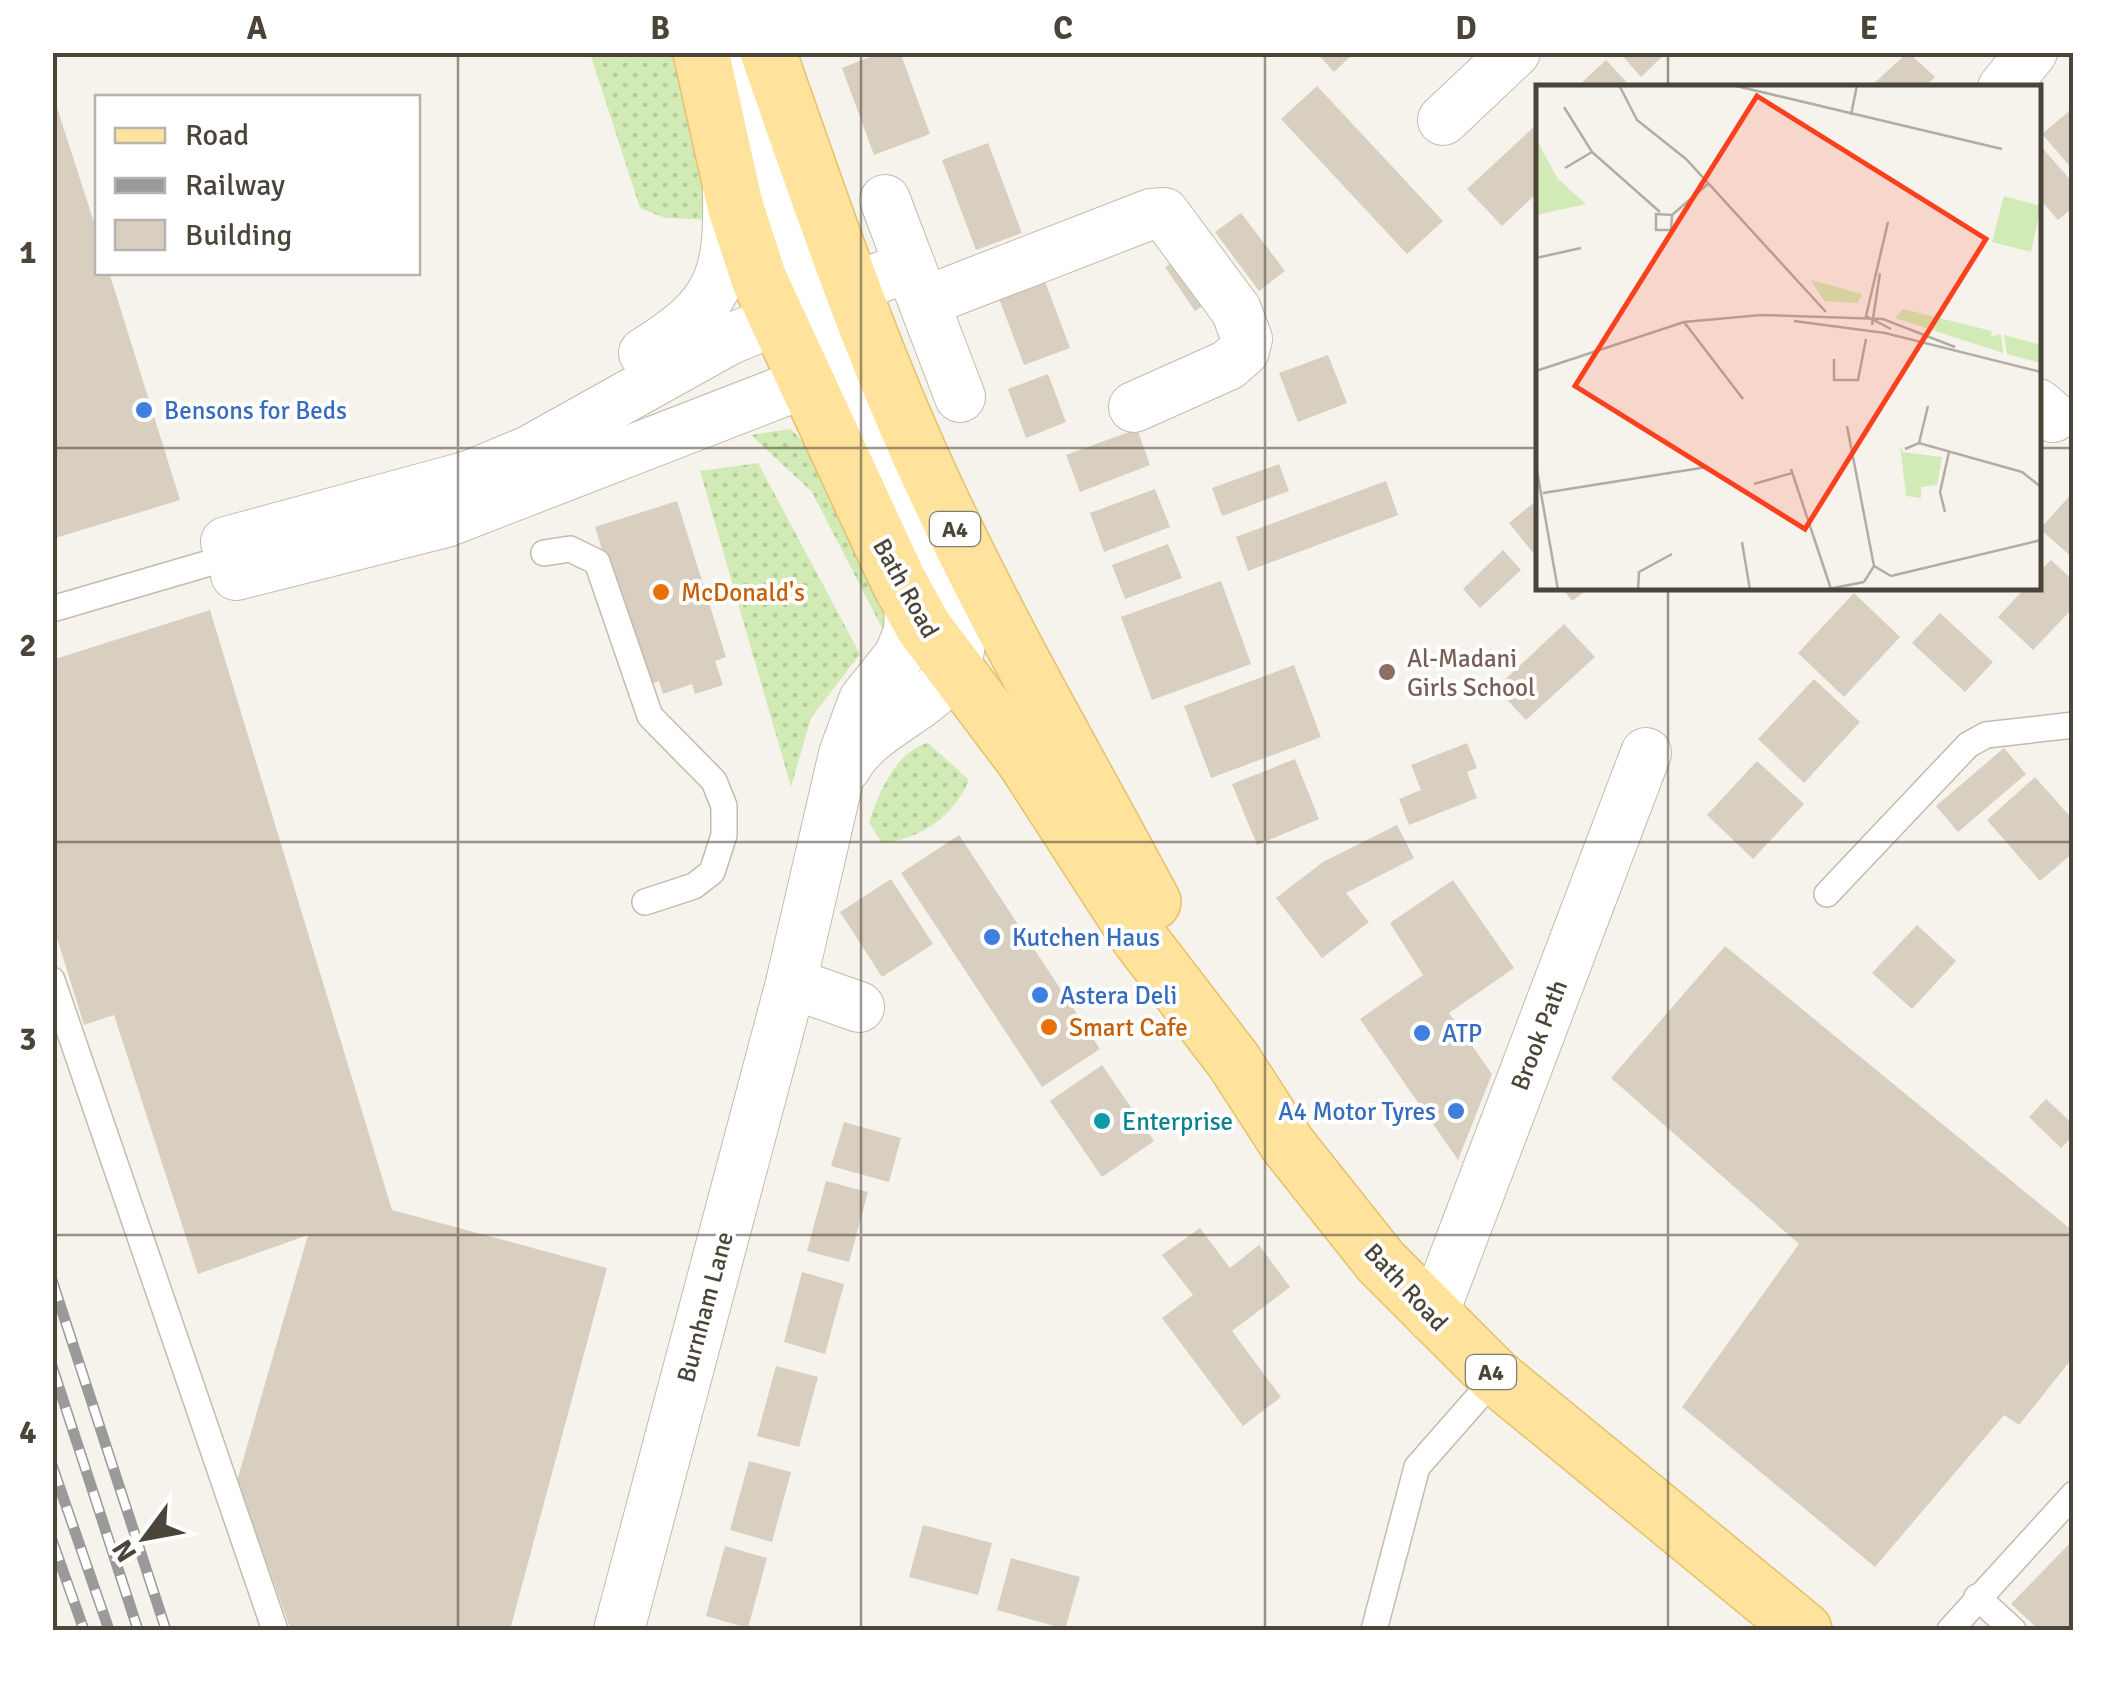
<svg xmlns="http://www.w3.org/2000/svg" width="2126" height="1683" font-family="Signika,sans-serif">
<defs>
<pattern id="grass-dots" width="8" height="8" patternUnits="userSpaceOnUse" patternTransform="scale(2.5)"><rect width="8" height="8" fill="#d2eab5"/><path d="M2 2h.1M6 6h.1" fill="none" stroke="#b6ca9c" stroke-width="1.8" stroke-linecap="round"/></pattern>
</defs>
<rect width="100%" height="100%" fill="#f6f3ec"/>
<g fill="url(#grass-dots)">
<polygon points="590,53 680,53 716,220 665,218 640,208"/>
<polygon points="791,429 815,455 891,613 883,630 812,492 751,435"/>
<polygon points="758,463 860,654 811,718 791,787 700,471"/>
<path d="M928,743L969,780C953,817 922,838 882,843L869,822C878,794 896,751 928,743Z"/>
</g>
<g fill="#d8cfc1">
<polygon points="883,52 900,52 930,134 874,155 842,68"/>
<polygon points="1316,52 1355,52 1334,72"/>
<polygon points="1619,52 1667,52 1641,77"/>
<polygon points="1908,52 1935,77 1923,88 1869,88"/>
<polygon points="1606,60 1632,88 1576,88"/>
<polygon points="1317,86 1443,221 1407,254 1281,119"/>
<polygon points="52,92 98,235 98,272 109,272 180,500 52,539"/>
<polygon points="2074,107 2074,171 2042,134"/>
<polygon points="1538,123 1538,192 1502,226 1467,189"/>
<polygon points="988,143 1022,233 976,250 942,160"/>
<polygon points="2038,143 2074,184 2074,207 2058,220 2038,197"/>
<polygon points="1241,213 1285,271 1259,291 1215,232"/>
<polygon points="1183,255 1213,299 1195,311 1165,267"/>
<polygon points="1040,268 1070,348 1024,365 994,285"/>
<polygon points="1328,355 1347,403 1298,422 1279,373"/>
<polygon points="1048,374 1066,422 1026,438 1008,389"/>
<polygon points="1137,429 1150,465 1080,492 1066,455"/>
<polygon points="1279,464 1289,491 1222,516 1212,488"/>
<polygon points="1386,481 1398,515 1248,571 1236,537"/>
<polygon points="1155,489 1170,527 1104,552 1090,513"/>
<polygon points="2074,491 2074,559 2040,529"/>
<polygon points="1538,499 1538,559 1509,523"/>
<polygon points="677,501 726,657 715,661 723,685 695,694 692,684 663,694 659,681 645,686 595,527"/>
<polygon points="1168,544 1182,578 1125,599 1112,565"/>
<polygon points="1503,550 1521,570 1480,608 1463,589"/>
<polygon points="2051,560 2074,581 2074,607 2033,650 1998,617 2025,588 2038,588 2038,573"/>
<polygon points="1221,581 1251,664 1152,700 1121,617"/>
<polygon points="1562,588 1589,588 1572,601"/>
<polygon points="1854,593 1900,637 1844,697 1798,653"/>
<polygon points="210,610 392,1210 607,1268 510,1630 291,1630 237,1481 308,1235 198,1274 114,1015 84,1025 52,922 52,660"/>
<polygon points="1940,613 1993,662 1965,692 1912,643"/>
<polygon points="1564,624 1595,657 1526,720 1496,688"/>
<polygon points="1294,665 1321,737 1211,778 1184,706"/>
<polygon points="1814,679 1860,722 1804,783 1758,739"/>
<polygon points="1467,743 1477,768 1467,772 1477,798 1409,825 1399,799 1421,790 1411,765"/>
<polygon points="2004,748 2026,774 1958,832 1936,806"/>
<polygon points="1295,759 1319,819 1257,845 1232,784"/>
<polygon points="1757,761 1804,804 1753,859 1707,815"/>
<polygon points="2035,777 2074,821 2074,852 2040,881 1987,820"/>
<polygon points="1397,825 1414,858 1346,893 1369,922 1322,958 1276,898 1323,862"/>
<polygon points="959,835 1100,1049 1042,1087 901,873"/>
<polygon points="891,879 933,944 882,977 840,912"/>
<polygon points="1453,880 1514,968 1449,1013 1492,1074 1458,1160 1360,1019 1423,975 1390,923"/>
<polygon points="1917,925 1956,961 1912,1009 1872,973"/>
<polygon points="1725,946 2074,1232 2074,1356 2019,1425 2004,1415 1875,1567 1682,1407 1799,1244 1611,1078"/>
<polygon points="1102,1065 1154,1141 1102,1177 1050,1101"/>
<polygon points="2046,1099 2074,1125 2074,1135 2061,1148 2029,1117"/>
<polygon points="844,1122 901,1138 889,1182 831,1166"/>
<polygon points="826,1181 868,1192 849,1262 807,1251"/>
<polygon points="1200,1228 1230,1268 1259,1245 1290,1287 1232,1331 1281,1397 1243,1426 1162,1318 1193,1295 1162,1255"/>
<polygon points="802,1272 844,1284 825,1354 784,1342"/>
<polygon points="776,1366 818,1377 799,1447 757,1436"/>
<polygon points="749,1461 791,1472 772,1542 730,1530"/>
<polygon points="923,1525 992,1543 978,1595 909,1577"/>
<polygon points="2074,1539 2074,1630 2039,1630 2011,1604"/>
<polygon points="725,1546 767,1558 748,1628 706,1616"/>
<polygon points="1011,1558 1080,1577 1065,1629 997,1610"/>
</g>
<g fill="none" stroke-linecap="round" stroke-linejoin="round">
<defs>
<g id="lane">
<polyline points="544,553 570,549 597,562 650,716 714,781 724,806 724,835 712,872 694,886 645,902"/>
<polyline points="52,609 230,557"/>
<polyline points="1827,894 1968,745 1986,735 2074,725"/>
<polyline points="52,980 275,1630"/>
<polyline points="1977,1597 2013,1630"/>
<polyline points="1374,1630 1417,1467 1496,1377"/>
<polyline points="1950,1630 2074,1494"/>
</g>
<g id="street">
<polyline points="2003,88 2032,52"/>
<polyline points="1443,120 1515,52"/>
<polyline points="885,200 910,266"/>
<polyline points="853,288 910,266 960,397"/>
<polyline points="924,302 1151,214 1164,213 1236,310 1247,339 1244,351 1228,365 1134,407"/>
<path d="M845,309L853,379L864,413L953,612C987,698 878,708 846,767"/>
<path d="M644,353C718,307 730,280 728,193"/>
<polyline points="2038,404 2053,417"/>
<polyline points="226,542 469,476 529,451 730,339 777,320 819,317"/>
<polyline points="236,575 446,522 789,389 803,381 821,360 821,317 743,52"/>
<polyline points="791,983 859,1007"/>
<polyline points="1432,1317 1646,753"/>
<polyline points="619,1630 791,983 844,754 864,700 899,656 909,632 910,604"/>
</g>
<g id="primary">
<polyline points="701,52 735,205 759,279 898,580 923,626 1024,760 1140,939 1233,1060 1288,1145 1381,1262 1496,1377 1804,1630"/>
<path d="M768,52C820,200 870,350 937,492C1002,632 1080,765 1153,902"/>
</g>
</defs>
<use href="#lane" stroke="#c2bbae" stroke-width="28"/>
<use href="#street" stroke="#c2bbae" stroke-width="52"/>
<use href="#primary" stroke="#e6c16a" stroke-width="58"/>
<use href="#lane" stroke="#fff" stroke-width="25"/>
<use href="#street" stroke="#fff" stroke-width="50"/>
<use href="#primary" stroke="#ffe39c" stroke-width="55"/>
<defs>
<g id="rail">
<polyline points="52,1280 166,1630"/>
<polyline points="52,1366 138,1630"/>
<polyline points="52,1465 109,1630"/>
<polyline points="52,1540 84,1630"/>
</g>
</defs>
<use href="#rail" stroke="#9a9a9a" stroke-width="11"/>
<use href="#rail" stroke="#fff" stroke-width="8" stroke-dasharray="22" stroke-linecap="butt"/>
</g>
<path fill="none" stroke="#4b4439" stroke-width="2.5" stroke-opacity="0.55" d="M458,52V1630M861,52V1630M1265,52V1630M1668,52V88M52,448H1538M2038,448H2074M1668,588V1630M52,842H2074M52,1235H2074"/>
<g fill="#3f7fe0" stroke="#fff" stroke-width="4">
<circle cx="144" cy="410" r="10"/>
<circle cx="992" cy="937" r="10"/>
<circle cx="1040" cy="995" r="10"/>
<circle cx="1422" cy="1033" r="10"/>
<circle cx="1456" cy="1111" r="10"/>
</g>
<g fill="#e8710a" stroke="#fff" stroke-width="4">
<circle cx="661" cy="592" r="10"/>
<circle cx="1049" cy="1027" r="10"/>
</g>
<circle fill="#8d6e63" stroke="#fff" stroke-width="4" cx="1387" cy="672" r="10"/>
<circle fill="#0f9aa8" stroke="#fff" stroke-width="4" cx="1102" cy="1121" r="10"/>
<g text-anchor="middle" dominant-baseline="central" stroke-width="8" stroke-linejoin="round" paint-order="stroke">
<g fill="#fff" stroke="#817c74" stroke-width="2.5">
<rect x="930" y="512" width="50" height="34" rx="8"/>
<rect x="1466" y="1355" width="50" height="34" rx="8"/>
</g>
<g font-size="22" font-weight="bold" fill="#4b4439">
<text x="955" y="529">A4</text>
<text x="1491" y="1372">A4</text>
</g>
<g font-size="25" fill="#366cbe" stroke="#fff" text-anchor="start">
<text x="164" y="410">Bensons for Beds</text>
<text x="1012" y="937">Kutchen Haus</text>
<text x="1060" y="995">Astera Deli</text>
<text x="1442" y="1033">ATP</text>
<text x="1436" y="1111" text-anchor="end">A4 Motor Tyres</text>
</g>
<g font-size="25" fill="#4b4439" stroke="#fff">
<text transform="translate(906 588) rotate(61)">Bath Road</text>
<text transform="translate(1539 1035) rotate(-69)">Brook Path</text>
<text transform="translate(1406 1287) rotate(47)">Bath Road</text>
<text transform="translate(705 1307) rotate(-75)">Burnham Lane</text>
</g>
<g font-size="25" fill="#c56008" stroke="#fff" text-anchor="start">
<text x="681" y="592">McDonald's</text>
<text x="1069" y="1027">Smart Cafe</text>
</g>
<g font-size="25" fill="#785e54" stroke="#fff" text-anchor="start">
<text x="1407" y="658">Al-Madani<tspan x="1407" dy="29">Girls School</tspan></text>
</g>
<g font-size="25" fill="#0d838f" stroke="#fff" text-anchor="start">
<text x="1122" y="1121">Enterprise</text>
</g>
</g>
<g transform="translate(1536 85)">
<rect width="505" height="505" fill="#f6f3ec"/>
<path d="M275,195L326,209L322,218L288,216ZM367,224L456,246L455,252L465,249L467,268L359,233ZM468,250L505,260V278L471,269Z" fill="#d2eab5"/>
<path d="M0,54L22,94L50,119L0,130ZM364,360L367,367L406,372L401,400L385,402V413L370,411Z" fill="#d2eab5"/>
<path d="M468,111L505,121L495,167L456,157Z" fill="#d2eab5"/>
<path fill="none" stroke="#b2ada4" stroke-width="2.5" d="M83,0L101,35L150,74L290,227M196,0L466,64M28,22L56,67L124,127M315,30L321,0M29,83L56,67M136,130L135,145H120V129L136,130L173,98M352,137L330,231L355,244M0,173L45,163M258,236L349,248L505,287M148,237L207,314M336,240L344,188M298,274V295H322L330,254M0,286L148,237L225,230L347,234L419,262M311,341L338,481M383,358L392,321M369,364L383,358L486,387L505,402M0,380L22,505M255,384L295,504M218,399L256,388M7,408L171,382M409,427L404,407L413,367M206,457L214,505M355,491L505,455M328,497L338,481L355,491M102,505L103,487L136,469M287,505L328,497"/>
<path fill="#fc3f1d" fill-opacity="0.15" stroke="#fc3f1d" stroke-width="5" d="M221,11L450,154L269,444L39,301Z"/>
<rect width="505" height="505" fill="none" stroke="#4b4439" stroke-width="5"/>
</g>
<rect width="2126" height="1683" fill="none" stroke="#ffffff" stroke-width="110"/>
<rect x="95" y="95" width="325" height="180" fill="#ffffff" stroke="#b7b4b0" stroke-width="2.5"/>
<rect x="115" y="128" width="50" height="15" fill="#ffe39c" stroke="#b7b4b0" stroke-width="2.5"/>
<text x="185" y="145" font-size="30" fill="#4b4439">Road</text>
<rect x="115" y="178" width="50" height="15" fill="#9a9a9a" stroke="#b7b4b0" stroke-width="2.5"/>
<text x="185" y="195" font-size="30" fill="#4b4439">Railway</text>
<rect x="115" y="220" width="50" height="30" fill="#d8cfc1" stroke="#b7b4b0" stroke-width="2.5"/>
<text x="185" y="245" font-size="30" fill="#4b4439">Building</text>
<g transform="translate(145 1538) rotate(238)" stroke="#ffffff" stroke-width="8" paint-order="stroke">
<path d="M0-8L18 38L0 25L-18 38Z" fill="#4b4439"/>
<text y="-15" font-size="28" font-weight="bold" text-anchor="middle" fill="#4b4439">N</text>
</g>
<rect x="55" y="55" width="2016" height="1573" fill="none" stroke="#4b4439" stroke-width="4"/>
<g font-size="32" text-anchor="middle" font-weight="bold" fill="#4b4439">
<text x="257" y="39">A</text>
<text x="660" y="39">B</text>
<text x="1063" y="39">C</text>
<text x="1466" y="39">D</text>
<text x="1869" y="39">E</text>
<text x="28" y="263">1</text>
<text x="28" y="656">2</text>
<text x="28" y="1050">3</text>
<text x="28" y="1443">4</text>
</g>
</svg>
